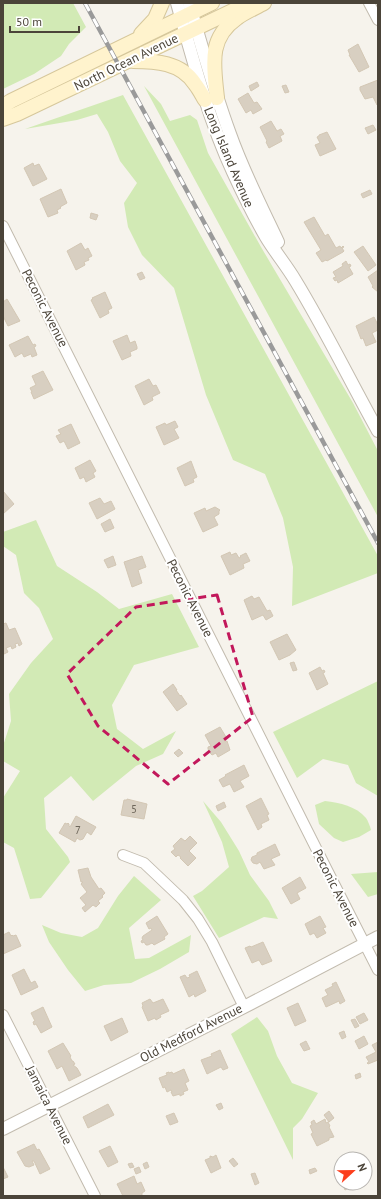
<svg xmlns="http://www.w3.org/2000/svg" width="381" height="1199" font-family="'PT Sans',sans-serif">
<rect width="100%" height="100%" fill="#f6f3ec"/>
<g fill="#d2eab5">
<polygon points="3,3 73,3 86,27 69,44 61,56 34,74 3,89"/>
<polygon points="144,86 161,104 170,121 190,115 197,120 208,153 261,247 353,403 378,451 378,517"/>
<polygon points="123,95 378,556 378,573 292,606 293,567 283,518 265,474 233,460 206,395 174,288 142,255 128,227 124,203 137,183 120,161 108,132 97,114 77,120 25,129"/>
<polygon points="36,520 57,566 97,592 119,609 172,594 199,647 134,665 112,705 117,729 143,749 176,731 163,754 136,766 93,801 71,776 44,798 46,829 68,857 70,862 41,898 30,899 14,848 3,842 3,798 20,771 3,761 3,746 11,721 9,694 31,663 53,639 39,608 24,593 16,555 3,546 3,532"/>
<polygon points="378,681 378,796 356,783 348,765 323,759 297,778 273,732"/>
<polygon points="203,801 221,822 239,851 250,875 269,901 278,919 264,917 219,938 193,896 202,891 229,867 222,842"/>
<path d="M325,801C340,803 356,806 366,818C368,821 370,826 371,830L359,837L343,842L334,838L319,824L315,805Z"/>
<polygon points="378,872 378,894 368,897 351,874"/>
<polygon points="134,876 161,900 129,928 135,959 149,958 191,935 189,952 160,969 131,983 104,985 85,991 68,970 49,942 42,925 61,933 82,937 98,928 118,896"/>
<polygon points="257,1017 268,1031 277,1056 292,1083 318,1093 302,1119 293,1128 293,1160 231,1034"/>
</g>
<g fill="#d8cfc1" stroke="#d3c7b4">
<polygon points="358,44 369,67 359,72 349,55 350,55 348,50"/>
<polygon points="378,80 378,105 377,105 373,97 365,99 360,90 360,87"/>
<polygon points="257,82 259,86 251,91 249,86"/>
<polygon points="286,85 289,92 285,93 282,86"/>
<polygon points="248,93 254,103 257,102 262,109 253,114 251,110 246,113 238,99"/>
<polygon points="271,121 277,131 281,129 284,134 280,136 282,141 269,148 266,142 267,141 260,127"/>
<polygon points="373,125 376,130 368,134 365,128"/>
<polygon points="327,132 336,149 320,156 315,145 320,143 317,137 319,136 319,135"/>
<polygon points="33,163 34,166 39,164 47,179 33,186 24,168"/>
<polygon points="61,189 67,203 60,207 61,208 57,210 58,213 48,217 40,199"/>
<polygon points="370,190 372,194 363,198 361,194"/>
<polygon points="91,213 98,215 96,220 90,218"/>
<polygon points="314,217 325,236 328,234 336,248 340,246 341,248 343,246 344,247 342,248 344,251 343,252 327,261 326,260 322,262 316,253 321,250 304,222"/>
<polygon points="81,243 85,250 88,248 92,256 88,258 89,260 84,262 85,265 76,270 67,251"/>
<polygon points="363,246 376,265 368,271 354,252"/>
<polygon points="346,261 348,265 350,264 351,266 349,267 353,274 338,283 337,280 335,281 333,278 336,277 333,272 343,266 342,264"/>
<polygon points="378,270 378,292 372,287 373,286 368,277"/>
<polygon points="142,272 145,278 140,280 137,274"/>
<polygon points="105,292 112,308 108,310 109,313 100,318 91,300 93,299 92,298"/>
<polygon points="7,299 20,321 8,326 3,316 3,302"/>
<polygon points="374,317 378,325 378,330 372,333 376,342 366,346 363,338 361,339 356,326"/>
<polygon points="127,335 130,343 135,341 137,347 137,349 130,352 131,356 122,360 113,341"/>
<polygon points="28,336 33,345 35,344 36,346 34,347 37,355 32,357 31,354 24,357 22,353 15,357 9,345"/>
<polygon points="43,371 53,390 34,399 31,392 32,392 30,388 36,385 32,376"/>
<polygon points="149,379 153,386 156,385 160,393 152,397 153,400 144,405 135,386"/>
<polygon points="175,421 178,427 174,429 179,438 164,445 156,427 165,423 166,425"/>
<polygon points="71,424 80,443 68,449 64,441 60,443 56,436 61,434 58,430"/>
<polygon points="90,460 96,471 93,473 95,477 86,482 84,477 80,479 75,468"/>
<polygon points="191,461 197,477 193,479 194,482 185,486 177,468"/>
<polygon points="3,491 14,504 3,514"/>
<polygon points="100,498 104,504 111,501 115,509 97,519 89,503"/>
<polygon points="215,507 220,510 219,511 219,514 214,517 218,525 203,532 194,513 205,508 206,511"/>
<polygon points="110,519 114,528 105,532 101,524"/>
<polygon points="230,552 231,555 236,553 239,558 241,557 240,556 246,553 250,561 243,564 244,568 230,575 221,556"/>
<polygon points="113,556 116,565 108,568 104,560"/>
<polygon points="142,556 146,567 138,570 142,583 132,587 124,562"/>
<polygon points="252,596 254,599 259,597 267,611 270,610 273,616 266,620 263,615 252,620 244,600"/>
<polygon points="6,623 9,630 15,628 22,644 19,646 18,643 15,644 16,647 12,649 11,646 6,648 8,652 4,654 3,652 3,627 4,626 3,624"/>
<polygon points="287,634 296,650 290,655 279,660 270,642"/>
<polygon points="294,662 297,670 293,671 290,663"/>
<polygon points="320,667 322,671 324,670 325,672 323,673 328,684 317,690 309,673"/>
<polygon points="173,684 177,690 176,690 180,696 181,695 187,704 177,711 163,692"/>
<polygon points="220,727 226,737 223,738 225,742 227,741 230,750 218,757 216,753 212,755 210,753 208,749 208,747 211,746 205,735"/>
<polygon points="179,749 183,753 178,757 174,753"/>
<polygon points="244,765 249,776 240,781 244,787 234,792 230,784 223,787 219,780 226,776 225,775"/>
<polygon points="261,798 269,814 267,815 269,820 261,824 262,827 258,830 246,806"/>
<polygon points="127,799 147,804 144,819 121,815 124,800 127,800"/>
<polygon points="224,802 226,807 218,811 216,806"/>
<polygon points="76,816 96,827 91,835 87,832 83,839 80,840 77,838 75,842 59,833 65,823 67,824 68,823 69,824 69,826 70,827"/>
<polygon points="190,836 197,843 189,851 196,858 188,866 180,858 181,857 178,855 176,857 171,852 175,849 173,846 181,838 185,841"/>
<polygon points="275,844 280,855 271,859 275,865 264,869 260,862 257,864 253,863 251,860 252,857 257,855 257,853"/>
<polygon points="88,868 91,877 99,889 101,888 105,893 102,896 103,897 98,901 100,903 96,907 93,905 85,912 82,908 86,905 80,898 87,892 81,884 83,882 81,882 78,870"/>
<polygon points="300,877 306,888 297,893 300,899 291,904 282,888"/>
<polygon points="157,916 168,934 164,937 165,939 154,945 152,943 148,945 146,945 144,942 142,943 141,941 143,940 142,938 143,936 152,930 151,928 149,929 146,923"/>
<polygon points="320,916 326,927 323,928 326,933 317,938 314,933 310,935 305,924"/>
<polygon points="9,932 11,936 12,935 13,936 16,935 21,946 3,954 3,935"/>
<polygon points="263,942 272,961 262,965 259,960 252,963 245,948 250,946 251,947"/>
<polygon points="24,969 31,983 35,981 38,987 21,995 12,975"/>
<polygon points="197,971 206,991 195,997 194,994 189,997 180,977 185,975 187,978 190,977 189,975"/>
<polygon points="336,982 345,1001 340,1004 339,1001 326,1007 322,998 328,995 325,990 333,986 332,984"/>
<polygon points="150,999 153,1003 163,999 169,1011 160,1015 161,1017 156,1020 155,1018 148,1021 142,1007 143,1006 142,1003"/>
<polygon points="298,1003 306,1021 295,1026 287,1008"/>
<polygon points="43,1007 52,1027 41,1033 36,1024 34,1025 33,1022 35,1021 31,1013"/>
<polygon points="364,1013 368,1020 360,1024 356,1017"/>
<polygon points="122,1018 128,1032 111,1041 104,1026"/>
<polygon points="355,1019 359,1026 355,1028 351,1020"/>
<polygon points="344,1031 346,1037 342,1039 339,1033"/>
<polygon points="364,1036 368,1044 359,1049 355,1041"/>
<polygon points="306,1041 310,1049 304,1051 300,1044"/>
<polygon points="378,1042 378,1060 368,1064 367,1063 369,1062 366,1057 376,1052 372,1045"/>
<polygon points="63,1043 71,1056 70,1057 72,1061 73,1061 75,1064 73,1065 77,1068 81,1075 69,1081 62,1066 57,1069 48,1051"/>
<polygon points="220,1050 228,1068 223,1070 221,1067 207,1074 201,1060 212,1056 211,1054"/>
<polygon points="184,1069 189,1081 185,1083 188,1090 183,1092 184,1094 180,1096 180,1094 173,1096 171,1092 172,1092 171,1090 167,1092 165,1087 163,1088 159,1078 167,1075 166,1073 169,1072 169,1073 172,1072 173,1074"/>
<polygon points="360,1073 361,1077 356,1079 355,1075"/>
<polygon points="221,1103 223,1108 219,1110 216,1105"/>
<polygon points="108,1104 114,1115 88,1128 83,1117"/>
<polygon points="329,1111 334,1118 329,1122 324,1115"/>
<polygon points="174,1113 178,1122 170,1125 166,1116"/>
<polygon points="325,1119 326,1123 328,1122 330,1126 329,1127 334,1137 329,1138 329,1140 317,1146 311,1134 313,1133 310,1126 312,1125 311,1122 314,1120 316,1124"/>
<polygon points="34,1144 37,1150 39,1149 50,1169 40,1174 34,1161 32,1161 34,1165 29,1167 25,1166 17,1152"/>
<polygon points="110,1146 118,1162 108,1167 99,1151"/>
<polygon points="216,1155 221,1168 211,1173 205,1160 210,1158 210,1156 213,1157"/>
<polygon points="233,1158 238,1164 234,1167 229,1161"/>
<polygon points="147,1162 149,1167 145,1169 143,1164"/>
<polygon points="132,1163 134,1167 130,1168 128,1164"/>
<polygon points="3,1167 8,1177 3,1179"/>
<polygon points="139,1167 141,1172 136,1174 134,1169"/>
<polygon points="315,1168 317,1171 310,1174 309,1170"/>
<polygon points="255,1173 259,1183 255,1185 251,1174"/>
<polygon points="134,1176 137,1184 141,1182 145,1191 142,1193 142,1195 139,1196 123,1196 117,1184"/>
<polygon points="342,1183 359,1183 358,1184 358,1185 355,1187 354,1185 345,1190"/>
</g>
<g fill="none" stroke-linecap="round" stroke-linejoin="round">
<defs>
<g id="minor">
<polyline points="369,3 378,20"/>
<polyline points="3,226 327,870 378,970"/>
<polyline points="123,855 144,863 183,900 198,919 212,942 244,1007"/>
<polyline points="3,1015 95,1196"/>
</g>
<g id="tertiary">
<path d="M177,3C193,60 208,118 233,172C243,194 254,216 266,237C275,252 286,265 295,280C325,329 350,381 378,431"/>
<path d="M189,3C202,47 214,91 230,134C243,171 261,206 278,242"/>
<polyline points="3,1129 244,1007 378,937"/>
</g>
<g id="secondary">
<polyline points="141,34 155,19 162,3"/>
<path d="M133,61C155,61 181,62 195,84C199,89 202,95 205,100"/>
<path d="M217,98C214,67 207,39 237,18C245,12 255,8 264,3"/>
<polyline points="3,106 11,101 212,3"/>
<polyline points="3,119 17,114 249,3"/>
</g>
</defs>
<use href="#minor" stroke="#c2bbae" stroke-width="12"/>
<use href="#tertiary" stroke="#c2bbae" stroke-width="14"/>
<use href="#secondary" stroke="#d6c79b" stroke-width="16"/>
<use href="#minor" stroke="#fff" stroke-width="10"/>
<use href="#tertiary" stroke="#fff" stroke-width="12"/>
<use href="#secondary" stroke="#fff3cd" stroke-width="14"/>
<defs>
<polyline id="rail" points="85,3 378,543"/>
</defs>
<use href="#rail" stroke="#9a9a9a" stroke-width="4.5"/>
<use href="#rail" stroke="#fff" stroke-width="3" stroke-dasharray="9" stroke-linecap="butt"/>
</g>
<path fill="none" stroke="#c2185b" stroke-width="3" stroke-dasharray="8 5" stroke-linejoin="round" d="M217,595L253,717L168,784L98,726L67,674L136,607Z"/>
<g text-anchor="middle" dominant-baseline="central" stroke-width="4" stroke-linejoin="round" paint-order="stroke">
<g font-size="11" fill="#6e675b">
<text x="134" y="809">5</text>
<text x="78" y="830">7</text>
</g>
<g font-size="13" fill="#4b4439" stroke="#fff">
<text transform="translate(126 62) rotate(-26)">North Ocean Avenue</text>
<text transform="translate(229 157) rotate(67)">Long Island Avenue</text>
<text transform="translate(45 308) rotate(63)">Peconic Avenue</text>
<text transform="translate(190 598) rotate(63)">Peconic Avenue</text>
<text transform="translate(336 888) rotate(63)">Peconic Avenue</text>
<text transform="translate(191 1033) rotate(-27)">Old Medford Avenue</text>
<text transform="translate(49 1105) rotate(63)">Jamaica Avenue</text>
</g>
</g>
<rect width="381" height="1199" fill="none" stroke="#4b4439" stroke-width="8"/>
<g transform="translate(353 1171) rotate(68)"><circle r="19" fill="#ffffff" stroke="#b7b4b0"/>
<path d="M0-3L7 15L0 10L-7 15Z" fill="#fc3f1d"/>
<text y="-6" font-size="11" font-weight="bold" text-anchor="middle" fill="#4b4439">N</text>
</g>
<path d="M10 26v6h69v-6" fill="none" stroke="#4b4439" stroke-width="2"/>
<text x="16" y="26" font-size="12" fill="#4b4439" stroke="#ffffff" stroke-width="3" paint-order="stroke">50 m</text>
</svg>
